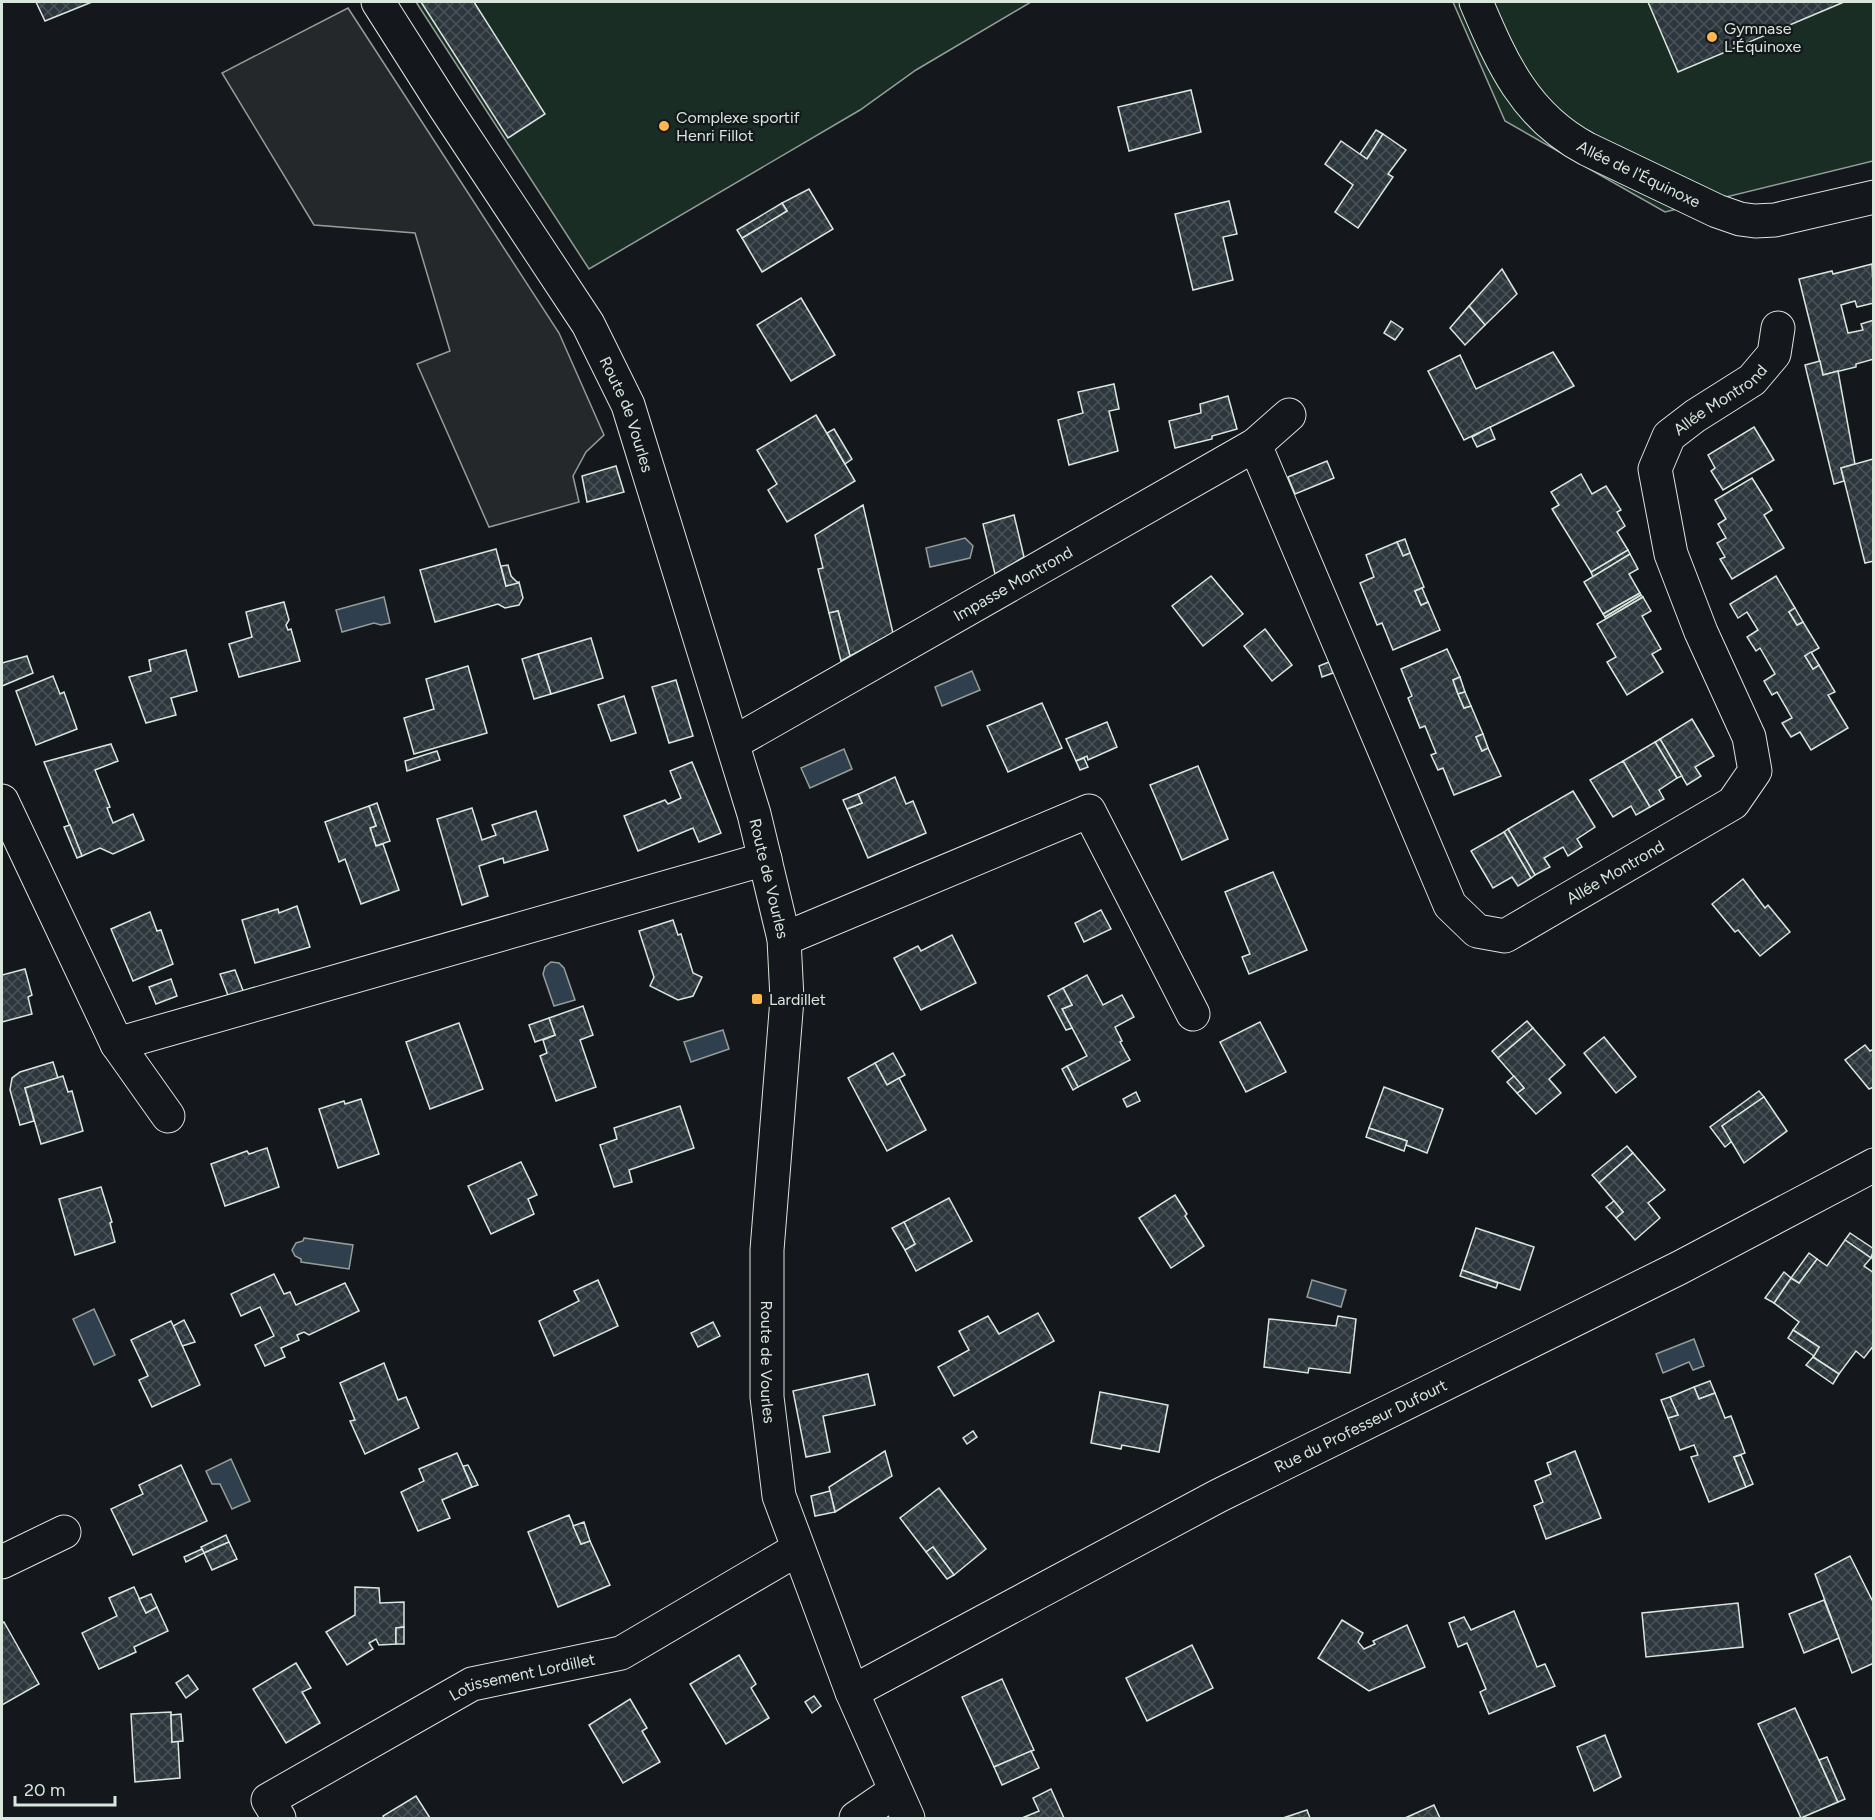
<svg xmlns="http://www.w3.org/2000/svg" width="1875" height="1820" font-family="Figtree,sans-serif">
<defs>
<pattern id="building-cross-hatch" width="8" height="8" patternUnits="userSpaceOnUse" patternTransform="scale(1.5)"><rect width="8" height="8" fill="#2c363c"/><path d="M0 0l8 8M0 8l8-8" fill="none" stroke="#4a5358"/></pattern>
</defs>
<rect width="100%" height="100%" fill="#14181c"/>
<g fill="#1a2d24" stroke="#939e99" stroke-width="1.5">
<polygon points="416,2 1031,2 916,70 860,110 589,269"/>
<polygon points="1453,2 1873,2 1873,161 1665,212 1505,121"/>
</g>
<polygon fill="#24282b" stroke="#939e99" stroke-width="1.5" points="348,8 559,333 604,435 586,452 573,476 579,502 489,527 417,364 450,351 415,233 314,225 222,73"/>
<g fill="#2f3f4d" stroke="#939e99" stroke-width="1.5">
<polygon points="965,538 973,546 970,558 930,567 926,548"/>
<polygon points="384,597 390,623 381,625 374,623 342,632 336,610"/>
<polygon points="972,671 980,690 942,706 935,687"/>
<polygon points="844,749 852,769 810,788 801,768"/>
<polygon points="551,962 559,963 564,968 575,1000 554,1006 543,974 545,967"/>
<polygon points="723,1030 729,1049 691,1062 684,1042"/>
<polygon points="304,1238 353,1245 349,1269 301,1262 301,1259 295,1256 292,1250 296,1243 303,1241"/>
<polygon points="1312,1280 1346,1290 1341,1307 1307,1297"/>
<polygon points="94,1309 115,1355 94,1365 73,1319"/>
<polygon points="1694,1339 1704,1366 1693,1370 1689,1362 1663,1373 1656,1354"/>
<polygon points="231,1459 250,1501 232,1509 220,1484 212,1484 206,1471"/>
</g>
<g fill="url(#building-cross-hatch)" stroke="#d8e6dc" stroke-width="1.5">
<polygon points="36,2 92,2 45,21"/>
<polygon points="421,2 474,2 545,114 508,138"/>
<polygon points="1648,2 1844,2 1678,72"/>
<polygon points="1191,90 1201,132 1129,151 1118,107"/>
<polygon points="1376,130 1383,134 1367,159 1360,154"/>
<polygon points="1383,134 1406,150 1388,174 1393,177 1358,228 1335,212 1353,185 1325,164 1341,141 1367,159"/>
<polygon points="809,189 833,229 762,272 742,238 787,211 782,203"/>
<polygon points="1229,201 1237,234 1223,237 1233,280 1193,290 1175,214"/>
<polygon points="782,203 787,211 742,238 737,230"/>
<polygon points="1872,264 1874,303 1857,307 1855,301 1841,305 1848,333 1863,330 1861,324 1874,320 1874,359 1856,364 1856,367 1823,375 1799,279 1832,271 1833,274"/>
<polygon points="1502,269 1517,294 1485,325 1469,306"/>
<polygon points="801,298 835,355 791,381 757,325"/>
<polygon points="1469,306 1485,325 1465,345 1450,328"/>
<polygon points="1391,321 1403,329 1395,340 1384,333"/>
<polygon points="1553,352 1574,386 1464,440 1428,371 1460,355 1476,389"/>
<polygon points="1820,361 1823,375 1838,371 1855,464 1841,468 1844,481 1834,484 1805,365"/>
<polygon points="1114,384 1119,409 1109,411 1118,451 1069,465 1058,420 1083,413 1078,392"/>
<polygon points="1228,396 1237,429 1212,436 1212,439 1175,448 1169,421 1201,413 1200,404"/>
<polygon points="816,415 855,481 787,522 768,490 777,484 757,450"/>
<polygon points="1490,427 1495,439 1477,447 1472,437"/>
<polygon points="1754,427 1774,460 1723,490 1711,471 1715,468 1708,455"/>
<polygon points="834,429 852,459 845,464 827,433"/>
<polygon points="1873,459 1874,561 1865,563 1841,468"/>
<polygon points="1327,461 1334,478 1295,494 1288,477"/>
<polygon points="616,466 624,492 587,502 582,476"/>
<polygon points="1581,474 1592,494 1606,486 1621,510 1617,512 1625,526 1617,532 1628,550 1591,572 1552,509 1559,505 1551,492"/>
<polygon points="1752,478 1772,510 1764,515 1784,548 1732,579 1720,559 1725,557 1717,543 1726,538 1718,524 1726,519 1715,500"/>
<polygon points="863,505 893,633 850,656 838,611 829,613 818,569 823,568 815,535"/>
<polygon points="1014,515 1024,557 995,574 983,524"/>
<polygon points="1405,539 1410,553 1403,556 1397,542"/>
<polygon points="1397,542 1403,556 1410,553 1424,587 1415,591 1421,605 1428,602 1440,630 1393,650 1382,623 1377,625 1360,583 1374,577 1366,555"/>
<polygon points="496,549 506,586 519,582 523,598 519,605 505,608 498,604 435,622 420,570"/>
<polygon points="1628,550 1630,554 1593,577 1591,572"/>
<polygon points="1630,554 1638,569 1629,574 1640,593 1603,614 1584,582"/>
<polygon points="508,565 511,576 518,583 506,586 501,566"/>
<polygon points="1211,576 1243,614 1203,646 1172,606"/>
<polygon points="1776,576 1795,608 1789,612 1797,625 1803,622 1819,648 1805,656 1813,669 1819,665 1835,692 1828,695 1848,728 1811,750 1800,732 1791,737 1782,723 1792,718 1777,692 1772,695 1764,681 1775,674 1760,648 1756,651 1747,637 1758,630 1747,612 1738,618 1730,604"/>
<polygon points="1422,588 1428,602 1421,605 1415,591"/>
<polygon points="1640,593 1641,595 1605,617 1603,614"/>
<polygon points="1641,595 1643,597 1606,619 1605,617"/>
<polygon points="1643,597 1651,611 1642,616 1661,649 1652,654 1663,672 1627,695 1607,662 1616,657 1597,624"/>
<polygon points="284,602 289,620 286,625 288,630 291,629 300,661 239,677 229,644 252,637 246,612"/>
<polygon points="1795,608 1803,622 1797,625 1789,612"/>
<polygon points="838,611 850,656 841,661 829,613"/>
<polygon points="1265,629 1292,665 1272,681 1244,646"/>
<polygon points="591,638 603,678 551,694 538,654"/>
<polygon points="1447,649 1460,677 1453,680 1458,694 1464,708 1471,706 1483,734 1476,737 1482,751 1488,748 1501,776 1454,795 1443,768 1438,770 1431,755 1436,753 1425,726 1420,728 1408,698 1412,696 1401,669"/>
<polygon points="186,650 197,691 171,698 176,715 146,723 129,677 151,671 149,660"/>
<polygon points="1811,652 1819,665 1813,669 1805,656"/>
<polygon points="538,654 551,694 534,699 522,659"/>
<polygon points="27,656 33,673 2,686 2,663"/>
<polygon points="1329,662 1333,673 1322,677 1319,666"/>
<polygon points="468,666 487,733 414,754 404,718 434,709 426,679"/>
<polygon points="53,676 60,694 64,692 77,729 36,745 16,691"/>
<polygon points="1460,677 1465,692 1458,694 1453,680"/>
<polygon points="676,680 693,736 669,743 652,687"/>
<polygon points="1465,692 1471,706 1464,708 1458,694"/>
<polygon points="624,696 636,733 611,741 598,705"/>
<polygon points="1042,703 1062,748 1008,772 987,726"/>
<polygon points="1692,719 1714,756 1695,767 1701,776 1687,785 1660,739"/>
<polygon points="1107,722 1117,747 1088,760 1087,756 1076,761 1066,739"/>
<polygon points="1483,734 1488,748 1482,751 1476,737"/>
<polygon points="1660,739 1682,776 1677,778 1655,742"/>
<polygon points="1655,742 1677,778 1659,790 1664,799 1650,807 1623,761"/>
<polygon points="111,744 118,761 95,770 110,807 107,808 113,823 133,814 144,840 113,854 100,848 82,856 44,762"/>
<polygon points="437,751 440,760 407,771 405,761"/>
<polygon points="1084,758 1088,767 1080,770 1076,761"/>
<polygon points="1623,761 1650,807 1636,815 1631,806 1613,817 1590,780"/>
<polygon points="692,762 721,833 699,842 693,828 638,851 624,816 665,800 668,804 681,798 670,771"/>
<polygon points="1198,766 1228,839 1182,860 1150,785"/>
<polygon points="895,777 906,804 913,801 926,833 868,858 847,809 862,803 858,794"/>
<polygon points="1573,791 1595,827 1577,839 1582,847 1568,856 1563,847 1544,858 1550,867 1535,875 1508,829"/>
<polygon points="858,794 862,803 847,809 843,800"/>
<polygon points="377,803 390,841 376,846 370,828 376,826 369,806"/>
<polygon points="369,806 376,826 370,828 376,846 383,844 399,890 361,904 345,859 339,862 325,822"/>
<polygon points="472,808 482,840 496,835 492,825 536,811 548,850 504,863 503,858 479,866 488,896 462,905 437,819"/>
<polygon points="70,825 82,856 77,858 64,827"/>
<polygon points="1508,829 1535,875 1531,878 1504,832"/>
<polygon points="1504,832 1531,878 1518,886 1512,877 1493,888 1471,851"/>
<polygon points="1273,872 1307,950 1249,974 1242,957 1250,954 1225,892"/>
<polygon points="1743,879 1765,908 1768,905 1790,932 1760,956 1738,930 1735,932 1712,904"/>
<polygon points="297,906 310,947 255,963 242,920 278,909 279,913"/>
<polygon points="1101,910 1111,929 1084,942 1075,923"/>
<polygon points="150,912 157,931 161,930 173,964 133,981 111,929"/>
<polygon points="673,920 678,935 681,934 693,973 702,977 693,996 678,1000 650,986 654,977 639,931"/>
<polygon points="952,935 976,983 921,1010 894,958 918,946 921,951"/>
<polygon points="25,969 32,995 28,997 32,1014 2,1022 2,975"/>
<polygon points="235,970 244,993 229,998 220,974"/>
<polygon points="1087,975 1103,1005 1122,995 1134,1017 1115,1027 1122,1041 1120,1042 1130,1060 1078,1087 1067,1066 1087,1056 1062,1009 1072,1005 1063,988"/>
<polygon points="171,979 177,996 156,1004 149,987"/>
<polygon points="1063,988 1072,1005 1062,1009 1072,1028 1066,1030 1048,996"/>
<polygon points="583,1006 593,1035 580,1040 596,1087 556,1101 540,1056 547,1053 543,1040 555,1035 549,1018"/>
<polygon points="549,1018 555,1035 535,1042 529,1025"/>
<polygon points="1527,1021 1533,1028 1498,1058 1492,1051"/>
<polygon points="1260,1022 1286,1072 1246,1092 1220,1042"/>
<polygon points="459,1023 483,1089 430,1109 406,1042"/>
<polygon points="1533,1028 1565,1065 1549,1079 1561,1093 1536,1114 1517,1093 1524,1088 1498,1058"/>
<polygon points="1604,1037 1636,1077 1616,1093 1584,1053"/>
<polygon points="1865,1045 1870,1051 1874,1049 1874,1087 1869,1089 1845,1060"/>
<polygon points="893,1053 905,1075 887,1085 875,1063"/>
<polygon points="53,1062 58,1078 25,1088 34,1121 20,1125 10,1090 12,1078 20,1072"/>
<polygon points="875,1063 887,1085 899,1078 926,1130 887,1151 848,1078"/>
<polygon points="1067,1066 1078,1087 1073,1090 1062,1069"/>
<polygon points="63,1076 68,1092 72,1091 83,1131 41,1144 25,1088"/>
<polygon points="1514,1076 1524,1088 1517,1093 1507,1082"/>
<polygon points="1384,1087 1443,1109 1427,1153 1406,1145 1407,1141 1369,1128"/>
<polygon points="1759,1091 1764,1097 1722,1126 1732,1141 1725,1147 1710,1127"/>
<polygon points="1136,1092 1140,1101 1127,1107 1123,1099"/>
<polygon points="1764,1097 1787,1131 1744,1163 1722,1126"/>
<polygon points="361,1099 379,1154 338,1168 319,1109 344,1101 345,1104"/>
<polygon points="680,1106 694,1148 629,1170 632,1182 614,1187 600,1145 617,1139 614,1128"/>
<polygon points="1369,1128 1407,1141 1404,1151 1366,1137"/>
<polygon points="1627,1146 1633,1153 1599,1183 1592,1175"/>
<polygon points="267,1148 279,1187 225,1206 211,1164 247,1151 249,1154"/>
<polygon points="1633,1153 1665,1190 1648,1203 1660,1218 1635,1240 1616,1218 1623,1212 1599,1183"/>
<polygon points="521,1162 537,1195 528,1199 534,1214 491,1234 468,1186"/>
<polygon points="101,1187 112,1222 110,1223 115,1242 75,1255 59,1199"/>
<polygon points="1175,1195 1187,1214 1185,1216 1204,1246 1171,1268 1139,1218"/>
<polygon points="949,1198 972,1241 916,1271 905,1250 915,1244 904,1222"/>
<polygon points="1614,1201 1623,1212 1616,1218 1606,1207"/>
<polygon points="904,1222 915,1244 905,1250 892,1228"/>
<polygon points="1476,1228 1534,1247 1520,1290 1462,1270"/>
<polygon points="1850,1233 1874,1249 1871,1258 1845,1240"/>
<polygon points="1845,1240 1871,1258 1864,1266 1874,1273 1874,1345 1864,1358 1856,1351 1839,1374 1813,1357 1819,1347 1793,1330 1799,1322 1774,1303 1791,1278 1799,1283 1817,1259 1827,1266"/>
<polygon points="1809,1253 1817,1259 1799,1283 1791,1278"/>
<polygon points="1462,1270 1498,1283 1496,1288 1460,1276"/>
<polygon points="1784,1272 1791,1278 1774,1303 1765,1298"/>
<polygon points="274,1274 284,1294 290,1292 296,1305 345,1283 359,1311 309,1335 304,1332 297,1335 299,1340 281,1348 285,1357 265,1366 255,1345 274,1336 260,1307 241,1316 231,1294"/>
<polygon points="598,1280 618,1326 554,1356 539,1321 579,1301 574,1291"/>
<polygon points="1038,1313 1054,1341 954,1396 938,1367 969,1350 959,1331 988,1316 999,1334"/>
<polygon points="1338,1316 1356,1319 1350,1373 1309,1368 1308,1373 1264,1367 1269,1319 1336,1326"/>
<polygon points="184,1320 195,1342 182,1346 173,1326"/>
<polygon points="171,1321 200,1385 152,1407 139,1380 148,1376 131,1340"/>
<polygon points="713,1322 720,1336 698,1347 691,1333"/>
<polygon points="1793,1330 1819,1347 1814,1356 1788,1338"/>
<polygon points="1813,1357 1839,1374 1833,1384 1806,1365"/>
<polygon points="384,1363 398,1400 406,1397 419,1428 365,1454 350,1421 355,1420 340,1383"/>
<polygon points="868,1374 875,1405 823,1416 830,1452 806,1457 793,1391"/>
<polygon points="1710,1381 1715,1393 1699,1399 1694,1387"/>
<polygon points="1694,1387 1699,1399 1715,1393 1725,1418 1731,1416 1745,1453 1734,1457 1746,1487 1709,1502 1691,1457 1698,1455 1694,1445 1680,1450 1668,1418 1678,1415 1670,1397"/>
<polygon points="1100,1392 1168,1405 1159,1452 1122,1445 1121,1449 1091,1443"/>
<polygon points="1670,1397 1678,1415 1668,1418 1661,1400"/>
<polygon points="973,1431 977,1437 967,1444 963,1438"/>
<polygon points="885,1451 892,1476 835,1512 829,1487"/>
<polygon points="1575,1451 1601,1518 1546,1539 1534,1506 1543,1502 1535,1481 1551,1474 1547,1463"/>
<polygon points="457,1453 472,1487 442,1500 450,1518 418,1531 401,1492 424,1481 419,1469"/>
<polygon points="1741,1455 1753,1484 1746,1487 1734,1457"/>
<polygon points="181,1465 207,1521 133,1555 111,1509 143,1494 139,1485"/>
<polygon points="468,1465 478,1485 472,1487 463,1466"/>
<polygon points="939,1488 986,1549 954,1575 933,1547 926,1552 900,1518"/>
<polygon points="830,1491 835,1512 815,1516 811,1496"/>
<polygon points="569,1515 581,1544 590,1541 610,1585 558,1607 528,1532"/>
<polygon points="584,1522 590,1541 581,1544 573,1526"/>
<polygon points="226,1535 229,1542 204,1553 201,1547"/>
<polygon points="229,1542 237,1559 212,1570 204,1553"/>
<polygon points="933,1547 954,1575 947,1579 926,1552"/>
<polygon points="202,1549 204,1553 186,1562 184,1557"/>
<polygon points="1850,1556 1874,1604 1874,1663 1852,1673 1815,1574"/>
<polygon points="134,1587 146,1613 157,1607 168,1631 134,1647 136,1652 99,1669 82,1633 117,1616 109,1598"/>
<polygon points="355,1587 379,1588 380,1603 404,1602 404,1627 396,1628 396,1644 379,1645 376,1639 369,1643 373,1649 347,1665 326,1632 355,1615"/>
<polygon points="151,1594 157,1607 146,1613 139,1599"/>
<polygon points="1824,1600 1839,1638 1804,1653 1789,1614"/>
<polygon points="1738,1603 1743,1647 1646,1657 1642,1613"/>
<polygon points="1514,1611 1537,1667 1545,1664 1555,1686 1489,1714 1480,1692 1486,1689 1467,1643 1458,1647 1449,1623 1464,1617 1471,1630"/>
<polygon points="1342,1620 1363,1633 1358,1642 1364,1649 1375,1644 1373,1641 1407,1625 1425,1667 1369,1691 1318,1658"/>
<polygon points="4,1622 39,1684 2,1705 2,1623"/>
<polygon points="404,1627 404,1644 396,1644 396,1628"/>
<polygon points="1192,1645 1213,1688 1147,1721 1126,1678"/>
<polygon points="739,1655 756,1684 751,1688 769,1718 726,1744 690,1684"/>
<polygon points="296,1663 311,1688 302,1692 320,1723 286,1743 253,1689"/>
<polygon points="188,1675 198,1689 186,1698 176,1683"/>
<polygon points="1002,1679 1034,1750 994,1767 962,1697"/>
<polygon points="814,1696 821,1706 812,1713 805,1702"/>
<polygon points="630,1699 647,1728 642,1731 660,1762 623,1783 589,1725"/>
<polygon points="1795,1708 1838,1802 1801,1818 1758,1724"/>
<polygon points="171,1712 172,1742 178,1741 180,1778 135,1782 131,1714"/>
<polygon points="181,1714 183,1741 172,1742 171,1715"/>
<polygon points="1605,1735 1621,1777 1594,1791 1577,1747"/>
<polygon points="1031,1751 1039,1768 1002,1785 994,1767"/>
<polygon points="1827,1757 1845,1799 1838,1802 1819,1760"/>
<polygon points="1051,1789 1064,1818 1022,1818 1039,1811 1033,1798"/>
<polygon points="416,1796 430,1818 384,1818 383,1816"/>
<polygon points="1434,1805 1440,1818 1405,1818"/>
<polygon points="1307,1810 1310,1818 1283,1818"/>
</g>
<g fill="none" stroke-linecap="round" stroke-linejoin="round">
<defs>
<g id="minor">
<path id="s1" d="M378,2L444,106L588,324L628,405L754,814L784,939L787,999L767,1250V1397L779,1496L852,1692L908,1818"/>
<path id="s2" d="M1476,2C1502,63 1525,116 1587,149L1717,211L1740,219L1755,221L1775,220L1874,197"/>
<path id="s3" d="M1255,445L1450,905L1477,931L1505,936L1733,803L1755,771L1749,737L1701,632L1671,554L1655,469L1669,436L1695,416L1752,380L1774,354L1778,328"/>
<path id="s4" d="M733,743L1255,445L1289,415"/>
<polyline points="2,801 117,1044 765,859"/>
<polyline points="784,939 1089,811 1193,1014"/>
<polyline points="117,1044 168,1116"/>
<polyline points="2,1562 64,1532"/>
<path id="s5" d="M852,1692L1218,1496L1679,1268L1874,1165"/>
<path id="s6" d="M279,1818L268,1800L472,1684L621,1653L798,1549"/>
<polyline points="856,1818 895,1791"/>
</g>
</defs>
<use href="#minor" stroke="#d8e6dc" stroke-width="35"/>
<use href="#minor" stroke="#14181c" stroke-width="33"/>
</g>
<g fill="#ffb74d" stroke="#14181c" stroke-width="2">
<circle cx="1712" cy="37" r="6"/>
<circle cx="664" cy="126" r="6"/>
<rect x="751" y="993" width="12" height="12" rx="3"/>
</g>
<g text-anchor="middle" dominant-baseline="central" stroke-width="4.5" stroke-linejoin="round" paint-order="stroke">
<g font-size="16" fill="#d8e6dc" stroke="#14181c" text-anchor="start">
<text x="1724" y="28">Gymnase<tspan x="1724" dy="18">L'Équinoxe</tspan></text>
<text x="676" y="117">Complexe sportif<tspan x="676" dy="18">Henri Fillot</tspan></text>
<text x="769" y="999">Lardillet</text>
</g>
<g font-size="16" fill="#d8e6dc" stroke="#14181c">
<text stroke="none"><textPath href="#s2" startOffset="246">Allée de l'Équinoxe</textPath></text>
<text stroke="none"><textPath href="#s3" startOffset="1287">Allée Montrond</textPath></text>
<text stroke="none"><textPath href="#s1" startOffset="483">Route de Vourles</textPath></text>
<text stroke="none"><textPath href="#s4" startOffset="322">Impasse Montrond</textPath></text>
<text stroke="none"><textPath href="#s3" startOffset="693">Allée Montrond</textPath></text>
<text stroke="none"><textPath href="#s1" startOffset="969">Route de Vourles</textPath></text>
<text stroke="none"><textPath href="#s1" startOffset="1455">Route de Vourles</textPath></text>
<text stroke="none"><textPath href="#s5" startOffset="574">Rue du Professeur Dufourt</textPath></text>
<text stroke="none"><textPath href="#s6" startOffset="306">Lotissement Lordillet</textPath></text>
</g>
</g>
<rect width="1875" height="1820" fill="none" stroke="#d8e6dc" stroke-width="6"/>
<path d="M15 1796v9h100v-9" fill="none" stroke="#d8e6dc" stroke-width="3"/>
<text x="24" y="1796" font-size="18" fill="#d8e6dc" stroke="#14181c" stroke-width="4.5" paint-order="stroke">20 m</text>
</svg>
